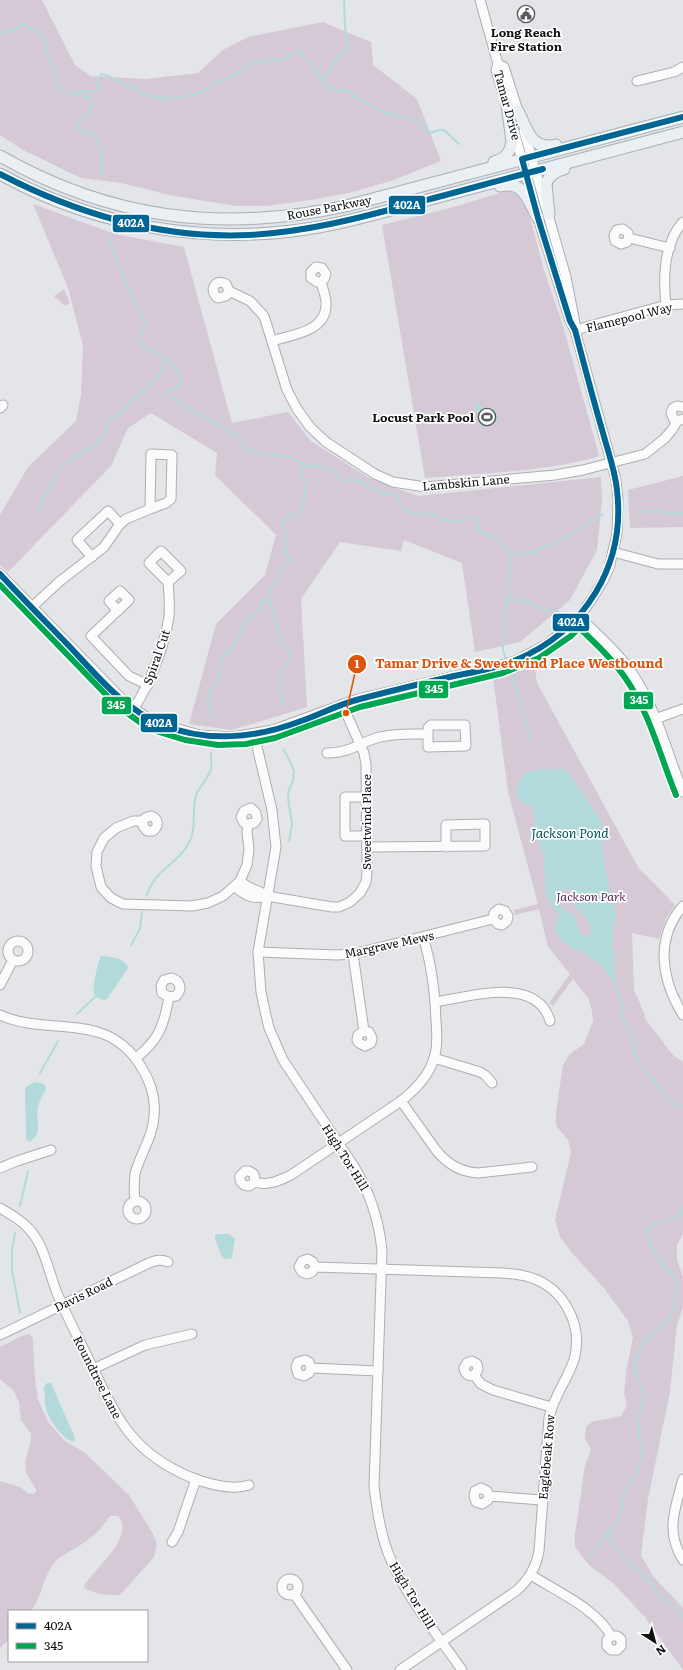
<svg xmlns="http://www.w3.org/2000/svg" width="683" height="1670" font-family="Literata,serif">
<rect width="100%" height="100%" fill="#e3e5e8"/>
<g fill="#d6c9d6">
<polygon points="0,0 42,0 75,65 91,76 145,79 198,73 223,50 248,37 323,22 371,42 373,65 417,99 441,161 391,181 349,193 311,200 266,206 236,206 174,196 121,183 81,178 23,150 0,135"/>
<path d="M507,191L517,195L528,210L544,270L563,326L599,455L597,457C542,472 482,473 425,478L382,225L450,208Z"/>
<polygon points="33,204 115,234 184,247 232,423 288,412 311,441 369,478 418,496 601,477 602,500 597,550 570,600 520,642 475,652 462,563 404,540 401,551 340,542 301,599 307,707 232,730 189,724 216,624 265,575 276,535 215,475 217,453 151,413 128,428 111,466 8,572 0,565 0,515 28,467 76,421 81,394 83,346 68,288"/>
<polygon points="64,289 70,303 65,306 54,296"/>
<polygon points="683,476 683,527 630,528 628,490"/>
<polygon points="534,663 537,683 638,867 675,905 666,919 659,939 632,933 634,990 645,1015 644,1016 646,1020 673,1055 683,1062 683,1234 677,1245 677,1260 683,1277 683,1307 677,1325 670,1392 648,1499 641,1555 653,1576 683,1608 683,1670 644,1616 613,1583 589,1565 575,1547 575,1535 585,1465 591,1450 585,1439 586,1427 591,1422 621,1416 627,1406 624,1393 627,1366 633,1338 628,1321 603,1287 571,1252 560,1237 555,1220 571,1152 568,1140 556,1126 556,1112 563,1065 570,1054 584,1044 593,1021 592,1011 588,998 573,979 553,1006 549,1003 570,974 548,947 539,909 515,915 514,910 538,904 508,792 493,677 515,671"/>
<path d="M30,1334L33,1338L34,1369L38,1400L49,1423L64,1440L85,1453L129,1495L152,1532L157,1544L154,1557L120,1595C108,1596 97,1594 86,1589L84,1586C94,1569 136,1536 118,1516H110C102,1529 92,1538 79,1546C72,1550 64,1554 58,1559C43,1573 43,1595 31,1611H9V1640L0,1648V1481L20,1487L28,1493L33,1494L37,1491L26,1473L25,1461L31,1440V1434L21,1420L19,1402L13,1390L0,1379V1347L24,1335Z"/>
</g>
<g fill="#b3dada" fill-rule="evenodd">
<polygon points="480,403 483,410 496,408 498,424 479,427 475,404"/>
<path d="M566,769L602,822L603,854L606,874L616,913L615,923L612,932L613,944L611,947L614,950L615,982L606,974L604,967L583,953L572,948L561,940L556,933L555,927L559,915L548,900L546,891L543,855L535,828L534,811L531,805C528,804 524,804 522,802C513,795 518,776 528,772C539,768 555,769 566,769ZM567,888C575,893 571,902 576,908C583,917 593,921 590,935L584,937L578,929L573,913L562,909L559,895Z"/>
<path d="M101,956C111,956 121,958 127,965L128,968L108,998L105,1000C100,999 96,998 94,993C92,989 98,960 101,956Z"/>
<path d="M35,1082L44,1084L46,1089C43,1095 39,1101 38,1107C35,1120 44,1134 29,1142L26,1139L25,1091L26,1087Z"/>
<polygon points="219,1234 229,1234 235,1238 232,1258 224,1259 222,1257 215,1238 215,1235"/>
<path d="M47,1383H51L75,1438L74,1442C64,1440 50,1421 47,1412C44,1405 45,1395 44,1387Z"/>
</g>
<g fill="none" stroke-linecap="round" stroke-linejoin="round">
<g stroke="#b3dada" stroke-width="2">
<path d="M0,34L23,25L37,31L42,35L45,41V48L56,72L55,83L58,90L90,98C99,113 77,116 76,127L82,131L94,133C102,146 102,162 102,177"/>
<polyline points="323,79 329,73 335,60 343,53 348,44 345,27 344,0"/>
<path d="M75,95L83,90C90,93 93,93 99,89V79L101,74L108,76L146,95L160,97L162,100L173,96L182,97L196,94L203,92L217,82L233,76L255,62L272,59L281,60L299,51H301L304,58L312,64L315,70L326,85L336,90H347L359,100L368,103L384,112L418,121L424,126L430,133L439,130H444L459,144"/>
<path d="M108,238L129,292L143,318L145,324L140,340L141,344C151,354 190,365 179,386L170,389L169,395L188,409L235,434L246,448L252,451L267,455L291,457L302,464L309,466H321L334,471L343,481C363,476 365,487 381,493C386,494 391,493 396,496C397,499 398,503 400,505C408,517 423,512 435,516C441,518 448,523 456,522C465,522 471,513 479,521L478,530L480,532L487,533L497,538L511,555L507,602L503,625V651L507,661"/>
<polyline points="37,511 59,470 63,465 95,445 105,432 111,419 125,410 131,402 158,378 163,366 164,358"/>
<polyline points="637,512 656,511 683,514"/>
<polyline points="511,555 530,553 557,542 603,514"/>
<polyline points="508,598 531,603 543,609 560,612"/>
<path d="M267,599L271,604L275,613V622L279,630L281,642L290,649C291,663 288,660 283,670C277,680 282,695 283,706"/>
<path d="M509,666C518,690 523,716 531,741"/>
<path d="M212,719L208,701V695L210,691L216,686L220,675V661L223,656L234,646L248,618L260,610L262,602L267,599L271,588L278,579V572L290,560L285,550L287,543L283,524L286,516L297,515C305,509 306,489 304,479C302,473 301,471 302,464"/>
<polyline points="283,749 290,761 294,771 293,781 289,790 288,798 292,824 289,841"/>
<path d="M147,895C156,868 174,867 187,846C198,830 191,812 196,795C200,786 209,777 211,769C212,764 211,758 211,753"/>
<polyline points="131,945 140,929 142,912"/>
<polyline points="614,980 621,1003 623,1019 632,1036 636,1058 668,1099 675,1105 683,1107"/>
<polyline points="77,1014 97,995"/>
<polyline points="40,1073 58,1041"/>
<polyline points="20,1206 28,1171"/>
<polyline points="15,1233 12,1250 12,1270 20,1313"/>
<polyline points="611,1530 611,1542 626,1561 647,1578 659,1595 675,1608 683,1617"/>
<path d="M590,1557L604,1537L618,1523L624,1493L636,1475L643,1453L639,1437V1425L641,1405L644,1400L643,1393L634,1367L636,1357L646,1340L671,1316L675,1306L677,1284L675,1278L654,1253L649,1243L648,1231C655,1215 676,1226 683,1208"/>
</g>
<defs>
<g id="minor">
<polyline points="480,0 498,64 496,70 509,111"/>
<polyline points="498,64 504,67 520,117"/>
<polyline points="637,81 674,72 683,67"/>
<polyline points="524,131 566,277 575,323"/>
<polyline points="629,238 627,242 621,244 615,241 614,235 617,230 623,229 628,233 629,238 670,248"/>
<path d="M229,291L226,296L218,298C208,291 215,278 226,284L229,291L250,301L264,316L287,390L297,409L310,427L326,442L375,474L393,482L425,487L555,475L583,470L645,454L664,439L672,430L677,421"/>
<path d="M666,305C663,278 663,244 683,222"/>
<polyline points="575,330 666,305 683,304"/>
<path d="M272,341C291,335 325,332 326,306C327,298 323,290 321,282L324,279L326,274L322,268L316,267L311,272V278L317,282H321"/>
<polyline points="683,407 677,406 673,408 671,413 674,420 681,420 683,419"/>
<polyline points="0,408 3,405"/>
<polyline points="613,552 658,564 683,564"/>
<polyline points="92,557 77,540 108,511 120,524"/>
<polyline points="0,574 122,699 146,717 161,724 200,735 232,737 273,730 358,699 501,665 515,661 549,643 579,617 592,599 603,581 609,568 617,534 618,498 616,480 575,330 570,321 538,218 514,131"/>
<polyline points="32,607 59,582 104,547 120,524 126,519 150,509 151,454 172,455 171,499 166,503 150,509"/>
<polyline points="118,611 109,601 120,591 129,600 91,636 129,676 148,685"/>
<path d="M579,617C598,635 619,653 634,676C657,711 667,753 683,792"/>
<path d="M134,708C150,684 165,645 169,616C170,605 169,594 168,582L149,563L161,551L181,571L168,582"/>
<polyline points="655,719 683,709"/>
<path d="M254,734L272,810L276,847L258,952L261,992L265,1011L269,1028L283,1060L353,1165C370,1192 379,1219 382,1251L374,1487C377,1509 380,1531 388,1553C404,1594 436,1633 462,1670"/>
<path d="M327,753C352,753 359,742 380,737C396,733 412,734 428,734V728L431,725H465L466,746L428,747V734"/>
<path d="M143,821V826L147,831H153C159,826 159,819 151,816L145,818L143,821H133L116,828L104,838L97,852L96,866L101,887L111,898L123,904L192,906L208,903L223,896L240,881L247,865L249,849L247,832L248,824L244,823L241,817L244,811L251,808L256,813L257,819L254,823L248,824"/>
<polyline points="366,836 345,836 345,797 367,797"/>
<polyline points="367,847 485,846 485,824 446,825 446,847"/>
<path d="M240,881C249,889 259,890 267,896"/>
<path d="M235,887C246,896 253,900 267,896L332,907H339L350,902L360,893L366,882L367,873L366,764L364,753L342,704"/>
<path d="M683,906C654,939 662,981 683,1015"/>
<circle cx="18" cy="951" r="10"/>
<polyline points="258,952 337,955 353,954 493,919 498,924 502,925 507,921 508,916 505,911 499,909 494,913 493,919"/>
<polyline points="353,954 364,1031 358,1035 357,1040 359,1043 365,1046 371,1043 372,1038 369,1032 364,1031"/>
<polyline points="0,985 13,960"/>
<path d="M435,1002C469,997 537,975 550,1021"/>
<path d="M0,1015C49,1037 105,1010 140,1065C150,1080 156,1098 154,1116C153,1137 140,1154 135,1174C134,1183 134,1192 135,1201"/>
<path d="M136,1058C159,1040 164,1025 169,997L162,993L161,986L164,980L171,978C180,980 183,989 176,996L169,997"/>
<polyline points="434,1058 480,1072 485,1075 492,1083"/>
<path d="M401,1101L436,1150C447,1164 460,1172 478,1173L532,1167"/>
<polyline points="0,1168 17,1161 51,1150"/>
<path d="M255,1182L254,1174L249,1171H245L240,1176C239,1182 243,1186 249,1186L255,1182C267,1186 279,1181 291,1175L401,1101C415,1090 429,1076 434,1058C438,1047 437,1033 436,1021C435,992 432,965 423,937"/>
<circle cx="137" cy="1210" r="9"/>
<path d="M0,1208C8,1213 18,1218 25,1225C44,1241 48,1271 57,1293C67,1317 80,1341 91,1364C117,1418 131,1452 190,1477C208,1484 231,1491 249,1485"/>
<path d="M315,1267L313,1262L308,1259L302,1261L299,1267L302,1272L307,1274L312,1272L315,1267L502,1273C512,1274 522,1274 532,1278C564,1289 582,1324 575,1356C570,1377 554,1394 549,1418L539,1551C536,1568 529,1580 516,1591L400,1670"/>
<path d="M0,1335L149,1263C156,1260 161,1259 168,1262"/>
<polyline points="311,1368 309,1362 305,1360 298,1362 296,1367 298,1374 304,1376 309,1373 311,1368 378,1371"/>
<polyline points="93,1369 145,1345 192,1334"/>
<path d="M474,1375L478,1370L477,1364L472,1361L467,1363L464,1368C465,1374 468,1377 474,1375L481,1384L493,1390L551,1407"/>
<path d="M683,1479C675,1509 665,1531 683,1560"/>
<polyline points="489,1496 488,1500 482,1504 476,1502 474,1496 475,1491 481,1488 487,1491 489,1496 542,1500"/>
<polyline points="172,1542 178,1532 196,1479"/>
<path d="M531,1575C556,1591 597,1609 611,1636H617L621,1639V1646L617,1650H611L607,1646V1640L611,1636"/>
<circle cx="290" cy="1587" r="8"/>
<polyline points="294,1594 347,1670"/>
</g>
<g id="major">
<path d="M518,111C527,129 531,151 556,145"/>
<path d="M0,156C110,219 222,233 346,206L683,117"/>
<path d="M494,162C505,159 510,153 512,142L507,104"/>
<path d="M0,174C97,228 210,246 319,227C362,219 404,206 446,195C525,174 604,153 683,132"/>
<path d="M500,186C524,180 528,201 538,218"/>
<path d="M549,214L546,184C549,175 555,171 564,169"/>
</g>
</defs>
<use href="#minor" stroke="#adaeb0" stroke-width="11"/>
<use href="#major" stroke="#a5b1b8" stroke-width="13"/>
<use href="#minor" stroke="#fbfbfc" stroke-width="9"/>
<use href="#major" stroke="#e9eff3" stroke-width="11"/>
<defs>
<g id="bus-1">
<path d="M0,174C77,214 161,239 249,235C306,232 360,218 415,203C458,192 500,180 543,169"/>
<path d="M0,574C23,599 47,623 71,648C98,677 125,710 163,725C207,743 257,738 301,721C321,714 339,704 360,699C391,691 423,683 454,676C475,672 496,668 516,660C585,631 626,565 617,490C615,470 608,452 603,433C593,399 584,364 575,330L570,321L538,218L522,159L683,117"/>
</g>
<g id="bus-2">
<polyline points="0,585 116,705 141,723 159,732 185,740 218,745 246,744 275,738 360,707 503,673 539,658 571,636 584,623"/>
<path d="M574,623C592,640 612,658 626,679C650,714 660,756 676,795"/>
</g>
</defs>
<use href="#bus-1" stroke="#fff" stroke-width="9"/>
<use href="#bus-2" stroke="#fff" stroke-width="9"/>
<use href="#bus-1" stroke="#006592" stroke-width="6"/>
<use href="#bus-2" stroke="#00a651" stroke-width="6"/>
</g>
<defs>
<symbol id="civic-ring" viewBox="-11 -11 22 22"><circle r="9.5" fill="#fff" stroke="#595b5c" stroke-width="1.5"/><path d="M-.6-6.5H3V-4.5H.6V-3L4-1V1h2V6H-6V1h2V-1L-.6-3ZM-1.2 2.5V6h2.4V2.5Z" fill="#595b5c"/></symbol>
<symbol id="stadium-ring" viewBox="-11 -11 22 22"><circle r="9.5" fill="#fff" stroke="#595b5c" stroke-width="1.5"/><path d="M0-5a6.5 5 0 1 0 0 10a6.5 5 0 1 0 0-10ZM-3.5-1.8h7v3.6h-7Z" fill="#595b5c"/></symbol>
</defs>
<g fill-rule="evenodd">
<use href="#civic-ring" x="516" y="4" width="20" height="20"/>
<use href="#stadium-ring" x="477" y="407" width="20" height="20"/>
</g>
<g text-anchor="middle" dominant-baseline="central" stroke-width="3.5" stroke-linejoin="round" paint-order="stroke">
<g font-size="12" font-weight="bold" fill="#0f1011" stroke="#fff">
<text x="526" y="32">Long Reach<tspan x="526" dy="14">Fire Station</tspan></text>
<text x="474" y="417" text-anchor="end">Locust Park Pool</text>
</g>
<g font-size="12" fill="#0f1011" stroke="#fff">
<text transform="translate(508 105) rotate(75)">Tamar Drive</text>
<text transform="translate(329 207) rotate(-11)">Rouse Parkway</text>
<text transform="translate(629 317) rotate(-14)">Flamepool Way</text>
<text transform="translate(466 482) rotate(-5)">Lambskin Lane</text>
<text transform="translate(156 657) rotate(-71)">Spiral Cut</text>
<text transform="translate(366 822) rotate(-90)">Sweetwind Place</text>
<text transform="translate(389 944) rotate(-12)">Margrave Mews</text>
<text transform="translate(346 1157) rotate(58)">High Tor Hill</text>
<text transform="translate(83 1294) rotate(-26)">Davis Road</text>
<text transform="translate(98 1377) rotate(63)">Roundtree Lane</text>
<text transform="translate(546 1457) rotate(-85)">Eaglebeak Row</text>
<text transform="translate(413 1595) rotate(59)">High Tor Hill</text>
</g>
<g font-size="12" font-style="italic" fill="#582d54" stroke="#fff">
<text x="591" y="896">Jackson Park</text>
</g>
<g font-size="13" font-style="italic" fill="#045555" stroke="#fff">
<text x="570" y="832">Jackson Pond</text>
</g>
</g>
<path fill="none" stroke="#dd550c" stroke-width="1.5" d="M346 713L357 664"/>
<g fill="#dd550c" stroke="#fff" stroke-width="1.5">
<circle cx="346" cy="713" r="4"/>
<circle cx="357" cy="664" r="10"/>
</g>
<g font-size="12" text-anchor="middle" font-weight="bold" fill="#fff">
<text x="357" y="668">1</text>
</g>
<g font-size="13" text-anchor="middle" font-weight="bold" fill="#dd550c" stroke="#fff" stroke-width="3.5" stroke-linejoin="round" paint-order="stroke">
<text x="519" y="668">Tamar Drive &amp; Sweetwind Place Westbound</text>
</g>
<g stroke="#fff" stroke-width="1.5">
<rect x="388" y="195" width="38" height="20" rx="4" fill="#006592"/>
<rect x="112" y="214" width="38" height="19" rx="4" fill="#006592"/>
<rect x="552" y="613" width="38" height="19" rx="4" fill="#006592"/>
<rect x="418" y="680" width="31" height="19" rx="4" fill="#00a651"/>
<rect x="623" y="691" width="31" height="19" rx="4" fill="#00a651"/>
<rect x="101" y="696" width="31" height="19" rx="4" fill="#00a651"/>
<rect x="140" y="713" width="38" height="20" rx="4" fill="#006592"/>
</g>
<g font-size="11" text-anchor="middle" font-weight="bold" fill="#fff">
<text x="407" y="209">402A</text>
<text x="131" y="227">402A</text>
<text x="571" y="626">402A</text>
<text x="434" y="693">345</text>
<text x="639" y="704">345</text>
<text x="116" y="709">345</text>
<text x="159" y="727">402A</text>
</g>
<rect x="8" y="1610" width="140" height="52" fill="#ffffff" stroke="#9f9fa0"/>
<rect x="16" y="1623" width="20" height="6" fill="#006592" stroke="#9f9fa0"/>
<text x="44" y="1630" font-size="12" fill="#0f1011">402A</text>
<rect x="16" y="1643" width="20" height="6" fill="#00a651" stroke="#9f9fa0"/>
<text x="44" y="1650" font-size="12" fill="#0f1011">345</text>
<g transform="translate(655 1642) rotate(144)" stroke="#ffffff" stroke-width="3" paint-order="stroke">
<path d="M0-3L7 15L0 10L-7 15Z" fill="#0f1011"/>
<text y="-6" font-size="11" font-weight="bold" text-anchor="middle" fill="#0f1011">N</text>
</g>
</svg>
